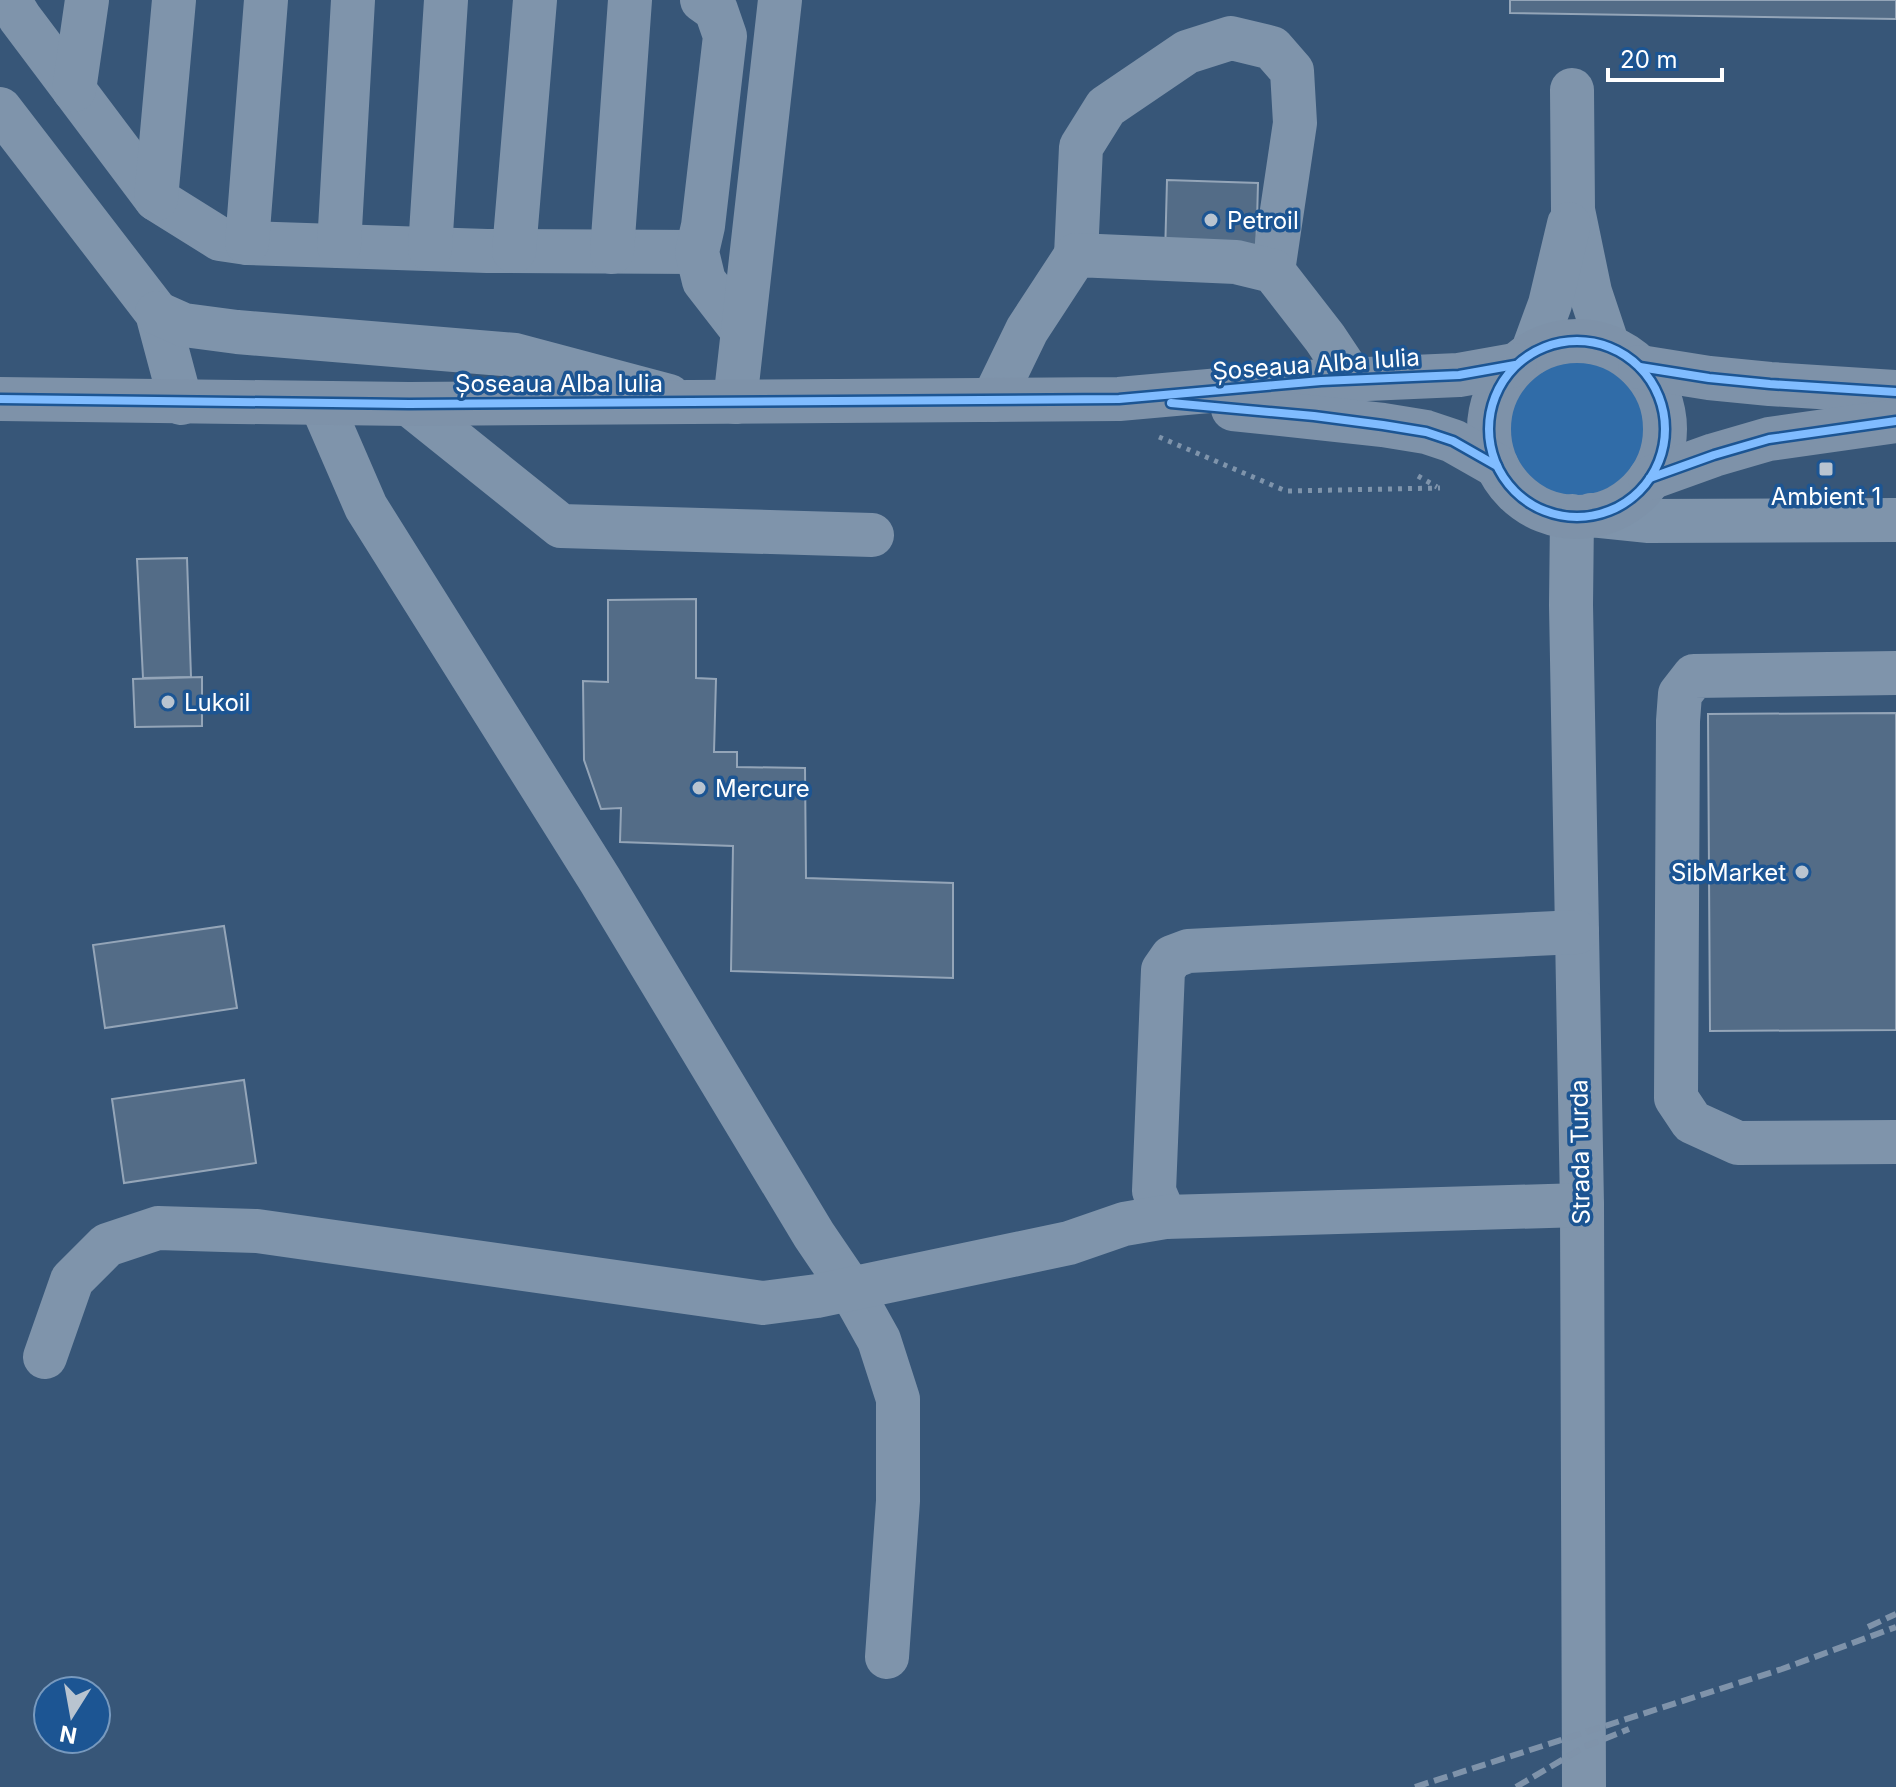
<svg xmlns="http://www.w3.org/2000/svg" width="1896" height="1787" font-family="Inter,sans-serif">
<rect width="100%" height="100%" fill="#375678"/>
<circle fill="#306ca8" cx="1576" cy="427" r="69"/>
<g fill="#536c87" stroke="#94a5b8" stroke-width="2">
<polygon points="1510,0 1896,0 1896,19 1510,13"/>
<polygon points="1167,180 1258,183 1256,259 1165,256"/>
<polygon points="187,558 191,677 143,678 137,559"/>
<polygon points="696,599 696,678 716,679 714,752 737,752 737,767 805,768 806,878 953,883 953,978 731,971 733,846 620,842 621,808 601,809 584,760 583,681 608,682 608,600"/>
<polygon points="202,677 202,726 135,727 133,679"/>
<polygon points="1896,713 1896,1030 1710,1031 1708,714"/>
<polygon points="224,926 237,1008 105,1028 93,945"/>
<polygon points="244,1080 256,1163 124,1183 112,1099"/>
</g>
<g fill="none" stroke-linecap="round" stroke-linejoin="round">
<g stroke="#7f94ab" stroke-width="5" stroke-dasharray="4 6" stroke-linecap="butt">
<polyline points="1159,437 1286,491 1440,488"/>
<polyline points="1418,476 1437,487"/>
</g>
<g stroke="#7f94ab" stroke-width="44">
<polyline points="9,0 20,18 156,199 220,239 247,243 487,251 697,252"/>
<polyline points="702,0 716,10 725,36 703,226 697,252 704,281 742,330"/>
<polyline points="74,90 87,0"/>
<polyline points="1572,90 1573,210 1590,292 1608,346"/>
<polyline points="0,109 157,313 181,403"/>
<polyline points="156,199 174,0"/>
<polyline points="247,243 266,0"/>
<polyline points="339,246 353,0"/>
<polyline points="430,249 446,0"/>
<polyline points="514,251 535,0"/>
<polyline points="612,252 630,0"/>
<polyline points="1076,255 1081,147 1106,107 1187,52 1231,38 1272,48 1292,71 1295,123 1273,271"/>
<polyline points="157,313 184,325 237,332 515,355 669,396"/>
<polyline points="1532,353 1550,304 1569,224"/>
<polyline points="993,400 1027,330 1076,255 1236,262 1273,271 1325,338 1353,380"/>
<polyline points="735,402 780,0"/>
<polyline points="321,403 366,507 600,880 814,1235 850,1288 879,1340 898,1399 898,1501 887,1657"/>
<polyline points="409,404 561,526 872,535"/>
<polyline points="1591,515 1649,521 1896,520"/>
<polyline points="1572,516 1571,605 1582,1205 1584,1787"/>
<polyline points="1896,673 1694,676 1680,694 1678,721 1676,1098 1692,1122 1738,1143 1896,1142"/>
<polyline points="1165,1217 1154,1191 1163,970 1172,957 1188,951 1577,932"/>
<polyline points="45,1357 72,1280 107,1245 158,1228 257,1231 763,1303 817,1296 1069,1243 1124,1224 1165,1217 1582,1205"/>
</g>
<g stroke="#7e92a9" stroke-width="44">
<circle cx="1577" cy="429" r="88"/>
<polyline points="1640,367 1709,378 1770,384 1896,392"/>
<polyline points="0,399 409,404 1119,399 1321,381 1459,375 1515,365"/>
<polyline points="1233,409 1383,425 1426,432 1453,441 1497,466"/>
<polyline points="1650,478 1714,455 1769,439 1896,421"/>
</g>
<g stroke="#7f93aa" stroke-width="6" stroke-dasharray="14 6" stroke-linecap="butt">
<polyline points="1868,1627 1896,1614"/>
<polyline points="1415,1787 1782,1669 1896,1627"/>
<polyline points="1516,1787 1584,1747 1629,1729"/>
</g>
<defs>
<g id="cycleway">
<circle cx="1577" cy="429" r="88"/>
<polyline points="1640,367 1709,378 1770,384 1896,392"/>
<polyline points="0,399 409,404 1119,399 1321,381 1459,375 1515,365"/>
<polyline points="1171,403 1314,416 1383,425 1426,432 1453,441 1497,466"/>
<polyline points="1650,478 1714,455 1769,439 1896,421"/>
</g>
</defs>
<use href="#cycleway" stroke="#1c5593" stroke-width="13"/>
<use href="#cycleway" stroke="#80bcff" stroke-width="8"/>
</g>
<g fill="#b9c4d0" stroke="#1c5593" stroke-width="3">
<circle cx="1211" cy="220" r="8"/>
<rect x="1818" y="461" width="16" height="16" rx="4"/>
<circle cx="168" cy="702" r="8"/>
<circle cx="699" cy="788" r="8"/>
<circle cx="1802" cy="872" r="8"/>
</g>
<g text-anchor="middle" dominant-baseline="central" stroke-width="7" stroke-linejoin="round" paint-order="stroke">
<g font-size="24" fill="#fff" stroke="#1c5593" text-anchor="start">
<text x="1227" y="220">Petroil</text>
<text x="1826" y="496" text-anchor="middle">Ambient 1</text>
<text x="184" y="702">Lukoil</text>
<text x="715" y="788">Mercure</text>
<text x="1786" y="872" text-anchor="end">SibMarket</text>
</g>
<g font-size="24" fill="#fff" stroke="#1c5593">
<text transform="translate(1316 364) rotate(-4)">Șoseaua Alba Iulia</text>
<text x="559" y="383">Șoseaua Alba Iulia</text>
<text transform="translate(1580 1152) rotate(-91)">Strada Turda</text>
</g>
</g>
<g transform="translate(72 1715) rotate(191)"><circle r="38" fill="#1c5593" stroke="#7799be" stroke-width="2"/>
<path d="M0-6L14 30L0 20L-14 30Z" fill="#b9c4d0"/>
<text y="-12" font-size="22" font-weight="bold" text-anchor="middle" fill="#ffffff">N</text>
</g>
<path d="M1608 68v12h114v-12" fill="none" stroke="#ffffff" stroke-width="4"/>
<text x="1620" y="68" font-size="24" fill="#ffffff" stroke="#1c5593" stroke-width="6" paint-order="stroke">20 m</text>
</svg>
